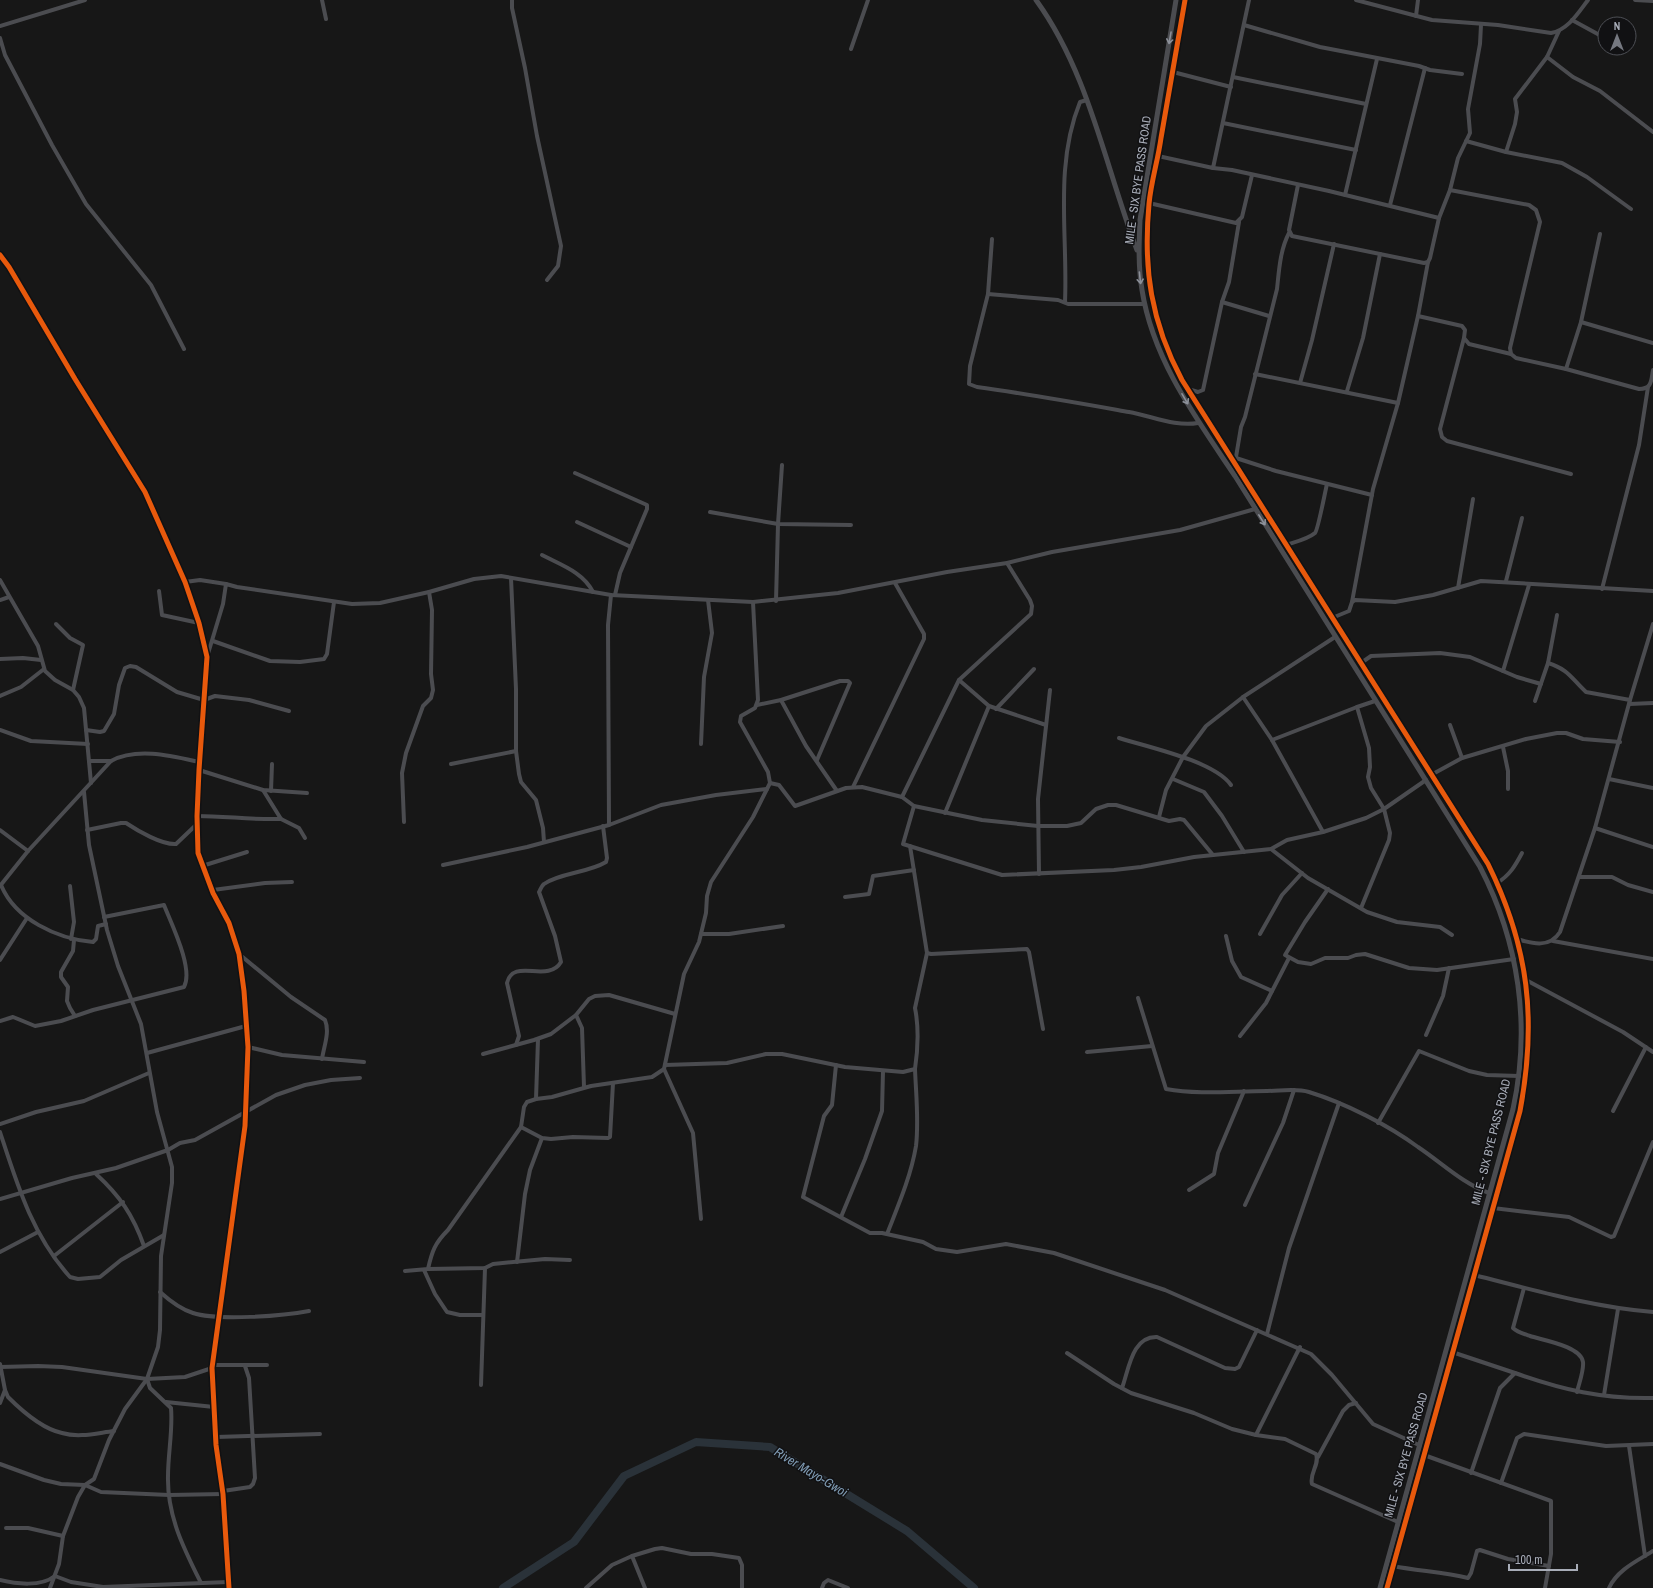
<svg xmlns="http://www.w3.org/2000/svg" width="1653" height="1588" font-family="'Archivo Narrow',sans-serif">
<rect width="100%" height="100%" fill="#171717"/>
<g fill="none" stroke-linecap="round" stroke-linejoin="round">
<polyline stroke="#2a3239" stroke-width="8" points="503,1588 574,1542 624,1476 696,1442 770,1447 907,1531 974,1588"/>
<g stroke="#4b4c50" stroke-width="4">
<polyline points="322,0 326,19"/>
<polyline points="512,0 512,8 525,68 537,136 561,246 558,266 547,280"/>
<path d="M1356,0L1432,20L1498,25L1551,33C1568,30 1578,13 1588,0"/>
<polyline points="1635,0 1653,1"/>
<polyline points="1416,16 1418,0"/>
<polyline points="1572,20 1605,38"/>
<polyline points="1244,25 1320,47 1419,66 1430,70 1462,74"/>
<polyline points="0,26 85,0"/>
<polyline points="0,38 5,55 52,145 86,204 151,285 184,349"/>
<polyline points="1624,48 1625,49"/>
<polyline points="851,49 868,0"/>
<polyline points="1547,57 1573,77 1600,91 1653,132"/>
<polyline points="1173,72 1231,87"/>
<polyline points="1233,77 1366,104"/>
<polyline points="1223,123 1356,150"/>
<polyline points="1466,141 1506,152 1562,163 1587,177 1631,209"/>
<polyline points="1506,152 1515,124 1517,112 1515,99 1547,57 1559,31"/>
<polyline points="1158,156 1213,168 1249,0"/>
<path d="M1213,168L1232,170L1329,191L1439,218L1450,190L1529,205L1536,210L1540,222L1510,348L1511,354L1516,358L1566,369L1639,389C1652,389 1651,381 1653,370"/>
<polyline points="1298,185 1289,230 1292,236 1424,263 1428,262 1430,258 1439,218"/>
<polyline points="1450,190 1458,158 1470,133 1468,109 1480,44 1481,25"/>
<polyline points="1345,195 1377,59"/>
<polyline points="1149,203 1236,223 1242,217 1252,175"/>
<polyline points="1390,205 1425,68"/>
<path d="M992,239L988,294L970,366L969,384L977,387C1028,394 1078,403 1129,412C1152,416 1175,427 1198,423"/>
<polyline points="0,255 9,267 75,379 145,492 185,582 199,623 207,657 199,770 197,816 198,853 213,893 229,923 239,954 244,991 248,1047 245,1126 212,1368 216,1445 223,1494 229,1588"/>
<polyline points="988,294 1058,300 1068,304 1144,304"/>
<path d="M1065,302C1068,235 1054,166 1080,102L1087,100"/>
<polyline points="1222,302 1269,316"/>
<polyline points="1418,316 1462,326 1465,330 1464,338 1469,344 1511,354"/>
<polyline points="1581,322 1653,343"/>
<polyline points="1464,338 1440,429 1442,437 1447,441 1571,474"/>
<polyline points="1566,369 1581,322 1600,234"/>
<polyline points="1255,374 1398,403"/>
<polyline points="1300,383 1312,340 1334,244"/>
<polyline points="1188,389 1198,392 1203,390 1222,302 1229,282 1239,222"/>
<polyline points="1347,391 1363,338 1380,254"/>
<polyline points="1236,458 1276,471 1372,495"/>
<path d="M1235,463L1241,427L1245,417L1277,289C1279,271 1280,250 1289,233"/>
<polyline points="575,473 647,505 647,509 620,573 615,595"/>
<polyline points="710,512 778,524 851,525"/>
<polyline points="577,522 631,547"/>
<path d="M1286,545C1295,542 1308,539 1315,533C1318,530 1325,492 1327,484"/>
<path d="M542,555C561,565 583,572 593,592"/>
<polyline points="511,578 516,689 516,751 519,774 521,782 536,800 543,828 544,842"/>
<polyline points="0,580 38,646 45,671 55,680 73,690 79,697 84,708 91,783"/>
<polyline points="1506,581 1522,518"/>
<polyline points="185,582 200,580 226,584"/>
<polyline points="1458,588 1473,499"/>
<polyline points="1602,589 1639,445 1648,387"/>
<polyline points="159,591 162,615 199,623"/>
<polyline points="0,600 9,597"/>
<polyline points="776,601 778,524 782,465"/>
<polyline points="1352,602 1373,489 1398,403 1418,316 1428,262"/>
<polyline points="1332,618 1349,611 1352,602 1355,600 1395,602 1433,595 1481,581 1653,591"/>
<polyline points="56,624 70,638 83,645 73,690"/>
<polyline points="213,641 270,661 300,662 324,659 327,654 334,602"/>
<polyline points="207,657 223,604 226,584 237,587 352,604 380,603 429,592 474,579 501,576 611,595 753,602 838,593 947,572 1007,563 1052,552 1180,530 1255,509"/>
<polyline points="0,659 23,658 41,660"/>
<polyline points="1361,663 1371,656 1440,653 1470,657 1517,677 1541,684"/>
<path d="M1548,663C1568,669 1572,679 1586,692L1630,700"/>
<polyline points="1503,671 1529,585"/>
<polyline points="959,680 989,706 1046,725"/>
<polyline points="0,696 21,687 44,669"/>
<polyline points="781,700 806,746 837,791"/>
<polyline points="1535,701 1548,663 1557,615"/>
<polyline points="1629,704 1653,703"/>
<polyline points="757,705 781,700 840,681 848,681 850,683 817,760"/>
<polyline points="996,709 1034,669"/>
<polyline points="1450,725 1462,758"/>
<polyline points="0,730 31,741 88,744"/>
<polyline points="86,730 100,732 104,731 114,714 119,685 125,668 130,666 136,667 177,692 204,700 215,696 249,700 289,711"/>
<path d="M1119,738C1148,747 1214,761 1231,785"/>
<polyline points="1272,740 1357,707"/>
<polyline points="701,744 704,677 712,633 708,600"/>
<polyline points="1503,747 1508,771 1508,789"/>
<polyline points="89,761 111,761"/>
<polyline points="451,764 516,751"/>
<polyline points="199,770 263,790 307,793"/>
<polyline points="1431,775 1462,758 1526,739 1557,733 1566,733 1583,739 1620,742"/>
<polyline points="1173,779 1204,792 1222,816 1244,852"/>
<polyline points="1609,779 1653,788"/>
<polyline points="770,783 779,785 795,806 846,788 862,787 902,797 914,806 982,820 1038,826 1067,826 1081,823 1096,809 1108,805 1116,805 1169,821 1180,819 1184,820 1213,855"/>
<polyline points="853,787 924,639 924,634 895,583"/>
<polyline points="263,790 281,819 299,828 305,838"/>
<polyline points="271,791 272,764"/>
<polyline points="902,797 959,680 1031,614 1032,606 1030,600 1007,563"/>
<polyline points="914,806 903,844 1002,875 1114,870 1141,867 1194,857 1271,849 1287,840 1323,832 1366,818 1384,809 1371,788 1368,777 1370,767 1369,748 1357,707 1375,701"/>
<polyline points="945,813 989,706"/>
<path d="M197,816C225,816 253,820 281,819"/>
<polyline points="1159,817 1166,790 1183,757 1206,726 1243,697"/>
<polyline points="404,822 402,773 406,753 423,706 431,698 433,690 431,674 432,610 429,592"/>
<polyline points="609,825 608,625 611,595"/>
<polyline points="1595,828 1653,847"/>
<polyline points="0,830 28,851"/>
<path d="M87,830L121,823H126C138,831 162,845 176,844L197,824"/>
<polyline points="1323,832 1272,740 1243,697 1335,637"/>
<polyline points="910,846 927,953 931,954 1027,949 1029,952 1043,1029"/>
<polyline points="1271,849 1308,878 1367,912 1397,922 1440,927 1452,935"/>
<polyline points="443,865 527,847 609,825 661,805 716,795 767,789"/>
<polyline points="202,866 247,852"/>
<polyline points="1039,874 1038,799 1050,690"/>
<polyline points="1579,877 1612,877 1628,885 1653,892"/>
<path d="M1497,883C1510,875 1515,866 1522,853"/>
<path d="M1,885C15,919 57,939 93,942L96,939L98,926L106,924"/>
<path d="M0,886L28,851L111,761C137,747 172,756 199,762"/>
<polyline points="70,886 74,922 71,939"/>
<polyline points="1328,889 1305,922 1285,955 1298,962 1311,964 1325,958 1348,958 1356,955 1365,954 1409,968 1437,970 1514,959"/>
<polyline points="213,890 265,883 292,882"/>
<polyline points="845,897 869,894 873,876 914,870"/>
<polyline points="1361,908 1389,840 1390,833 1384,809 1426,780"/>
<polyline points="701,934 729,934 783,926"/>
<polyline points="1260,934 1282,895 1302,873"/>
<polyline points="1226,936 1232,961 1241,977 1272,991"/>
<path d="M1517,939C1533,944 1550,948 1560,932L1595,828L1630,700L1653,624"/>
<polyline points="74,940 73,951 61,972 61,977 68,987 67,1001 70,1008 75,1016"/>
<polyline points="1553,941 1653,959"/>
<path d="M239,954L291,997L325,1020C330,1032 324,1046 322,1059"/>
<polyline points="0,960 27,918"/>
<polyline points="1526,980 1623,1032 1653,1052"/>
<path d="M1138,998L1166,1089C1199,1095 1233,1091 1267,1091C1280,1091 1296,1088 1309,1092C1345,1103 1388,1125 1418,1147C1442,1163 1462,1183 1489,1193"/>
<polyline points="576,1015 582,1028 584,1087"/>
<path d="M0,1021L13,1017L35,1026L61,1021L93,1010L184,987C194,969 171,923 164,905L104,917"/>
<polyline points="1426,1035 1443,996 1449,968"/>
<polyline points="1240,1036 1266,1003 1289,958"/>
<path d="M516,1045L519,1036L507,983C513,957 548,984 561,962L555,936L539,892C541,889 541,886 544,884C559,873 588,873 606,862L607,858L603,826"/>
<polyline points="248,1047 282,1055 364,1062"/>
<polyline points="1087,1052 1152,1046"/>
<polyline points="147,1053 246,1026"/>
<polyline points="483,1054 534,1040 551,1034 576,1015 589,999 595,996 609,995 675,1014"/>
<path d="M665,1065L727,1063L766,1054H782L845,1067L903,1072L915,1069C918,1049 919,1028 915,1008L927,953"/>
<polyline points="836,1065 832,1105 824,1116 803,1197 870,1233 882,1233 923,1242 936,1249 957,1252 1006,1244 1054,1253 1165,1290 1311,1354 1332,1375 1373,1424 1419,1445"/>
<polyline points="664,1069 693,1133 701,1219"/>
<polyline points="536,1099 538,1039"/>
<polyline points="1613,1111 1646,1047"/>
<polyline points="1378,1123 1419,1051 1469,1071 1487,1075 1519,1076"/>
<polyline points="0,1124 36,1112 84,1101 149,1073"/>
<polyline points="521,1127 542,1138 551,1139 573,1137 608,1138 610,1137 613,1083"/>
<path d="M0,1132C17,1184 32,1235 70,1277L78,1279L100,1277L121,1260L164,1235"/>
<path d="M96,1174C120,1196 133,1215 144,1246"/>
<polyline points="1189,1190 1214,1174 1218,1153 1244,1091"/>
<polyline points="0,1199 72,1178 116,1168 168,1150 180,1143 195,1140 276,1095 305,1085 331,1080 360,1078"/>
<polyline points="1245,1205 1283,1123 1294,1090"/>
<polyline points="1493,1208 1569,1217 1611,1237 1614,1236 1653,1142"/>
<polyline points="841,1217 865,1159 882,1111 883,1071"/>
<path d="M887,1234C898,1206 911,1176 916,1146C919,1121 916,1095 915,1069"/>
<polyline points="0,1252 38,1232"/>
<polyline points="54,1256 123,1202"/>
<polyline points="517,1262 525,1194 530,1170 542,1138"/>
<polyline points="428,1269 485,1268 493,1264 545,1259 570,1260"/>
<polyline points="424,1270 435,1294 447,1312 460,1315 483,1315"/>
<path d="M405,1271L428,1269C432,1251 435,1243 448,1230L521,1127L524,1107L527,1102L536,1099L552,1097L591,1086L652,1077L664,1069L684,974L699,942L706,913L707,896L711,882L753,817L770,783L768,772L740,722L741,716L755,708L758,700L753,602"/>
<path d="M1474,1275C1534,1290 1592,1307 1653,1312"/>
<path d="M1524,1288L1513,1328C1517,1332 1524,1334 1530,1336C1542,1340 1581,1346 1583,1362C1584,1371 1579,1383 1577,1392"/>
<path d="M160,1292C170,1301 180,1309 193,1313C218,1321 283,1316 309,1311"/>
<polyline points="1267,1334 1289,1248 1339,1103"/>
<polyline points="1452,1352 1515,1373 1500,1388 1471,1473"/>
<path d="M1067,1353L1114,1384L1131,1393L1194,1413L1232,1429L1256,1435L1285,1439L1316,1454C1320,1465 1309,1473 1312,1484L1398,1522"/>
<path d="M0,1364L5,1390L8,1397C22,1411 43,1429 62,1433C79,1438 97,1433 114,1431"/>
<polyline points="213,1365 267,1365"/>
<polyline points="0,1367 38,1366 62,1367 147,1379 185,1377 212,1368"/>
<path d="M1515,1373C1563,1390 1602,1399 1653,1398"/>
<path d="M147,1379L150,1388L171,1408C173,1430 168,1453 168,1476C167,1516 184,1549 201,1583"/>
<polyline points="481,1385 485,1268"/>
<path d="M1122,1388C1129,1369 1132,1336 1157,1337L1225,1368L1235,1369L1239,1367L1257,1330"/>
<polyline points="1604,1395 1618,1309"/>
<polyline points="166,1402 214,1407"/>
<polyline points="0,1403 5,1390"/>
<polyline points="1256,1435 1300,1347"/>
<polyline points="216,1437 320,1434"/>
<polyline points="1629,1446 1645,1556"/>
<polyline points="1424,1455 1551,1501 1551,1554 1545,1588"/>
<polyline points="1318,1457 1343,1411 1349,1405 1356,1403"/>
<polyline points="0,1464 44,1480 61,1484 85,1485 101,1492 169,1495 223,1494"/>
<polyline points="1501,1483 1517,1438 1524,1434 1606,1446 1653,1444"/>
<polyline points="223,1491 250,1487 253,1484 255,1478 249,1378 245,1366"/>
<polyline points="6,1528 28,1528 63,1536"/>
<polyline points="632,1556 645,1588"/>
<path d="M1393,1566C1418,1571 1443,1572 1468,1578L1471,1573L1477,1551L1480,1550L1508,1559L1549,1566"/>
<polyline points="55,1576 71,1582 103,1587 228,1582"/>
<path d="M0,1580C16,1584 41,1587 55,1576"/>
<polyline points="50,1588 59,1564 63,1536 78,1497 85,1485 94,1479 109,1440 125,1409 147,1379 158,1347 160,1330 161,1256 172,1183 172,1167 157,1112 141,1024 118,966 107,930 89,845 84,792"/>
<polyline points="586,1588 612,1565 632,1556 655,1549 662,1548 691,1554 712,1554 739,1558 742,1565 742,1588"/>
<polyline points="822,1588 824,1583 828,1580 848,1588"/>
<path d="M1609,1588C1617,1570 1637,1561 1653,1551"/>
</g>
<g stroke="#4b4c50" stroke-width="5">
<path d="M1036,0C1089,73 1105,166 1137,250"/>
<path d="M1176,0L1140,220C1139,243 1138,266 1142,290C1153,360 1196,418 1235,476L1480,867C1519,942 1531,1026 1513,1109L1380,1588"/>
<path d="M1185,0C1177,46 1169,92 1161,138C1158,160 1151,182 1149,204C1143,269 1151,322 1182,380L1488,864C1529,947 1537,1020 1520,1111L1387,1588"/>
</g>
<defs>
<g id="cycleway">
<path d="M1185,0C1177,46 1169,92 1161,138C1158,160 1151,182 1149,204C1143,269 1151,322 1182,380L1488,864C1529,947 1537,1020 1520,1111L1387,1588"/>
<polyline points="0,255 9,267 75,379 145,492 185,582 199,623 207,657 199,770 197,816 198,853 213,893 229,923 239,954 244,991 248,1047 245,1126 212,1368 216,1445 223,1494 229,1588"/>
</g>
</defs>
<use href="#cycleway" stroke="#111113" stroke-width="8"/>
<use href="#cycleway" stroke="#e8590c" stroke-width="5"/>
</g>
<defs><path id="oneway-shaft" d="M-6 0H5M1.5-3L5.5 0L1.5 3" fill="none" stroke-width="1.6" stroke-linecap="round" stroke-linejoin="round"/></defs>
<g stroke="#8c9099">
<use href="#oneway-shaft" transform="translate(1170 38) rotate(100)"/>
<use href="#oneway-shaft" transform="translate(1140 278) rotate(84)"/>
<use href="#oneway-shaft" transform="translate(1185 399) rotate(60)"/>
<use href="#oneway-shaft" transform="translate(1262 520) rotate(58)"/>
</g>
<g text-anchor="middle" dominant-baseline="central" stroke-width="3" stroke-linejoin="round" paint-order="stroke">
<g font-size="12" fill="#a8adb8" stroke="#111113">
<text transform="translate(1138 180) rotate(-82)">MILE - SIX BYE PASS ROAD</text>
<text transform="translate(1491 1142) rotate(-76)">MILE - SIX BYE PASS ROAD</text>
<text transform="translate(1406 1455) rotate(-74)">MILE - SIX BYE PASS ROAD</text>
</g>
<g font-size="13" font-style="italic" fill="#7f9bb3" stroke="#111113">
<text transform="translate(811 1472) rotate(31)">River Mayo-Gwoi</text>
</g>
</g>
<g transform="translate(1617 36)"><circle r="19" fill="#111113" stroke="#4d4f55"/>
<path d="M0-3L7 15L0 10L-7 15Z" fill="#757880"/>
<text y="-6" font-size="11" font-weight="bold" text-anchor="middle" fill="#a8adb8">N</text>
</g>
<path d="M1509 1564v6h68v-6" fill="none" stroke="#a8adb8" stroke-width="2"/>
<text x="1515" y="1564" font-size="12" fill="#a8adb8" stroke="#111113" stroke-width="3" paint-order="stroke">100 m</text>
</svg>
